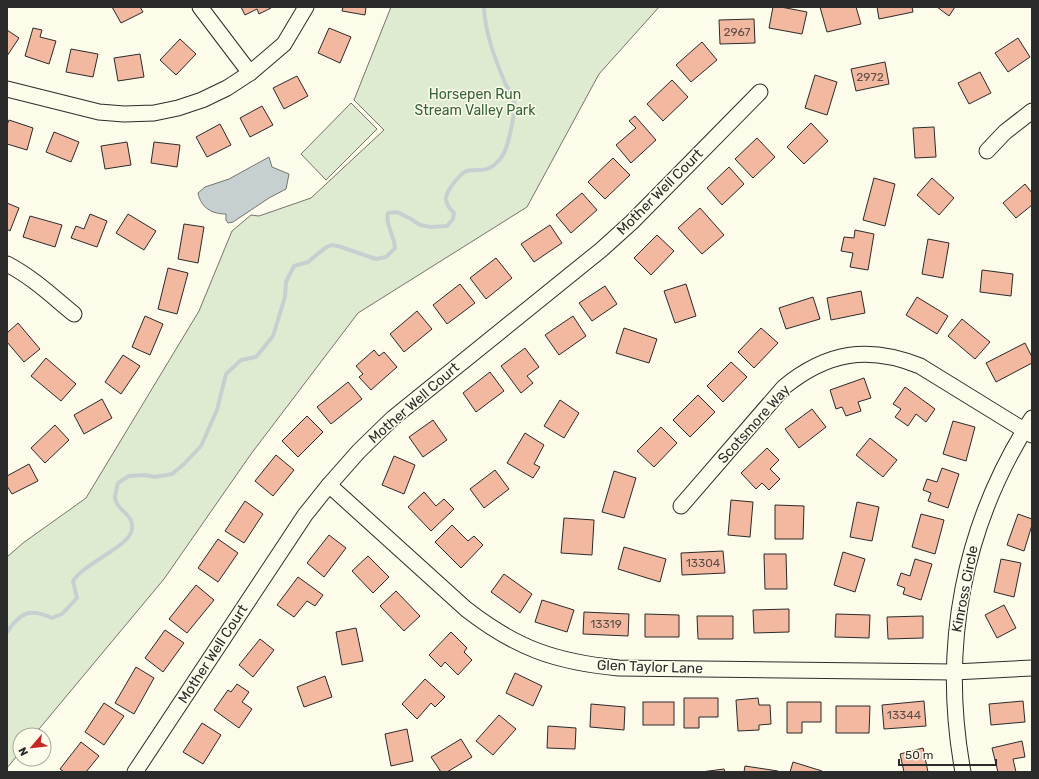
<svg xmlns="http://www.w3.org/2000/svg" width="1039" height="779" font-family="Rubik,sans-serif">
<rect width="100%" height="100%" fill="#fdfbea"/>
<g fill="#deebd1" stroke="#74746e">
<polygon points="391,7 659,7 599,74 527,207 358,313 251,454 164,579 34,735 20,735 20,752 7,768 7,557 23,543 86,498 199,311 232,231 251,215 259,216 311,198 384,130 354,100"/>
<polygon points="351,103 377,129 326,180 301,154"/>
</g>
<path fill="#c7d0d0" stroke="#74746e" d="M269,157L272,167L289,174L286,189L269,198L233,222L228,223L226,220V214C212,214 201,208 198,193L205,187L229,179Z"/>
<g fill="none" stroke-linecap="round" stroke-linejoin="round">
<path stroke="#c7d0d0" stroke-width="4" d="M7,632C21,612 29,608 52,618L62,614L77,598L73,581C84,563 131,546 132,529C134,513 117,512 115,498C115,494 117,487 118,483L129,476L145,475L155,477L172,474L184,464L201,446L217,410L226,374L241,360L256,357L273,336L285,297L286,282L294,266L308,262L325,248L331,245L338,246L376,259L386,257L395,248C395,237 385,225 388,213L397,212L411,219L420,225L431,227L447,226L453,219L454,213C450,209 447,206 446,200C445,192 459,175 466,171C471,170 476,170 481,170C491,170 500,161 504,153C509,142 516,111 514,99C512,94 508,88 505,83C495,59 485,33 484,7"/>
</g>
<g fill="#f2b8a0" stroke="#2b2b2b">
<polygon points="112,7 140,7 143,12 121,23"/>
<polygon points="241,7 271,7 271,8 259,14 257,9 245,15"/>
<polygon points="343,7 366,7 365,15 342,11"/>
<polygon points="773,7 781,7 807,12 802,34 769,28"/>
<polygon points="820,7 856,7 861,24 827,32"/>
<polygon points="877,7 912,7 913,12 879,19"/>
<polygon points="937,7 955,7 949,16"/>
<polygon points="754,19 755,43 720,44 719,20"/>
<polygon points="33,28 42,30 40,37 56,41 49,64 25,56"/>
<polygon points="329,28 351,37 340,63 318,53"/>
<polygon points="7,30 19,38 7,56"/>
<polygon points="1018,38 1030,57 1008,72 995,53"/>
<polygon points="180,39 196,54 176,75 160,60"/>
<polygon points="702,42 717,60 691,82 676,65"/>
<polygon points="71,49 98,54 93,77 66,72"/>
<polygon points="140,54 144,77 118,81 114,58"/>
<polygon points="885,62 889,84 856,91 851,69"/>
<polygon points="980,72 991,93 969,104 958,83"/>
<polygon points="815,75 837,82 827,115 805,108"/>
<polygon points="297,76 308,96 284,109 273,88"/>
<polygon points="672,80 688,97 663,121 647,104"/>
<polygon points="262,106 273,125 250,137 240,118"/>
<polygon points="635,116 656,140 631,163 616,145 636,128 629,121"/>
<polygon points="9,120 33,128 27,150 7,144 7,125"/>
<polygon points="811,123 828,141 804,164 787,147"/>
<polygon points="220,124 231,145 207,157 196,137"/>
<polygon points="934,127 936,157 915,158 913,128"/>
<polygon points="54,132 79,142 71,162 46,152"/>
<polygon points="757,138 775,157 753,178 735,159"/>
<polygon points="127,142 131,165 105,169 101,146"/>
<polygon points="154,142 180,145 177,167 151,163"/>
<polygon points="613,158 630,175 605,199 588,182"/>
<polygon points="729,167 744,184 722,205 707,188"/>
<polygon points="874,178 895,184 885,226 863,220"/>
<polygon points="932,178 954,198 939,215 917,195"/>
<polygon points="1025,184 1032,193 1032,205 1016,218 1003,203"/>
<polygon points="582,193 597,210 571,233 556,215"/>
<polygon points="7,203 19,208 10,231 7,229"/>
<polygon points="700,208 724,235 702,254 678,228"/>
<polygon points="90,214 107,221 97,247 71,238 76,226 84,229"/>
<polygon points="128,214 156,231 144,250 116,233"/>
<polygon points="30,216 62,225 55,247 23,237"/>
<polygon points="184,224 204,227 198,263 178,259"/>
<polygon points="550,225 562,243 534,262 521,244"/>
<polygon points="855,230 874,234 868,270 850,267 853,253 841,251 844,237 854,238"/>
<polygon points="657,235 674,251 651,275 634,258"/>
<polygon points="928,239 949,243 943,278 922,274"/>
<polygon points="496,258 512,278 486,299 470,278"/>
<polygon points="168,268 188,273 177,314 158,309"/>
<polygon points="982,270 1013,274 1011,296 980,292"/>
<polygon points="460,284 475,303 447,324 433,305"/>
<polygon points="686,284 696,316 675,323 664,291"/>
<polygon points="605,286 617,304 592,321 579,303"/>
<polygon points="861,291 865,313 831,320 827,298"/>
<polygon points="813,297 820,319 786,329 779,308"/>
<polygon points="917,297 948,316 937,334 906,315"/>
<polygon points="417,311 432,329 404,352 390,334"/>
<polygon points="145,316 163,324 150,355 132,347"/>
<polygon points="573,316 586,336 559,355 545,335"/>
<polygon points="962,319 990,342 975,359 948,336"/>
<polygon points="18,323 40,349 24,362 7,342 7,333"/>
<polygon points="624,328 657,339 649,363 616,353"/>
<polygon points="761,328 778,343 754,368 738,352"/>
<polygon points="1025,343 1032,357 1032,363 996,382 986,363"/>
<polygon points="525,348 539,367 527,376 533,383 521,393 501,366"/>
<polygon points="374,350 379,356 384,352 397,367 371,390 359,377 363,374 356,366"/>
<polygon points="123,355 140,366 121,394 105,382"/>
<polygon points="46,358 76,384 61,401 31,376"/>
<polygon points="731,362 747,377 723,402 707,386"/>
<polygon points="490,372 504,391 476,412 463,393"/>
<polygon points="864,378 871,398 858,402 861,411 846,416 842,407 836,409 830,390"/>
<polygon points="348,382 362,399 331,424 317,407"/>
<polygon points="905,387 935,409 926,422 916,414 908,426 895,417 901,409 893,404"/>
<polygon points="698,395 715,412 690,437 673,420"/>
<polygon points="102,399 112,418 84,434 74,415"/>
<polygon points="560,400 579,413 564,438 544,426"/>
<polygon points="812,409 826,427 799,448 785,429"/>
<polygon points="307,416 323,432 298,457 282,441"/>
<polygon points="433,420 447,440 423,457 409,437"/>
<polygon points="953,421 975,427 966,461 943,454"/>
<polygon points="55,425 69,440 45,463 31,448"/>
<polygon points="661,427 677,443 654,467 637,451"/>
<polygon points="525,433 544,445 534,464 540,467 533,478 507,463"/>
<polygon points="870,438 897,460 883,477 856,455"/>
<polygon points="767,448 779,460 770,469 780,479 769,490 762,483 756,489 741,473"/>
<polygon points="276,455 294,470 273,496 255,481"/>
<polygon points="394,456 415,465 404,494 382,485"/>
<polygon points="29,464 38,481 12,494 7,486 7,476"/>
<polygon points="942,468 959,474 948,508 928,501 931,493 923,490 927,479 937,482"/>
<polygon points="495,470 509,489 484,508 470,489"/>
<polygon points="614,471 636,478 624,518 602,512"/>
<polygon points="424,492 436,506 444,499 454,509 431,531 408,507"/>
<polygon points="731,500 753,502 750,537 728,535"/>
<polygon points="245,501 263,514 244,543 225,531"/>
<polygon points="857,502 879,507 872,541 850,537"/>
<polygon points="775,505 804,506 803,539 775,539"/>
<polygon points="921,514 944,520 935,554 912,547"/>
<polygon points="1018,514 1032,519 1032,525 1024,551 1007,545"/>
<polygon points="564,518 594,520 592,555 561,553"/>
<polygon points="452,525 468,541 474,536 483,545 461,568 435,542"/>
<polygon points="329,535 346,548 324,577 307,563"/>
<polygon points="218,539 238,553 218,582 198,568"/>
<polygon points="624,547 666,559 660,582 618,569"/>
<polygon points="723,551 725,573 682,575 681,553"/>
<polygon points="843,552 865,559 855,592 834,585"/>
<polygon points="764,554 786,554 787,589 765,589"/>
<polygon points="368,556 389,577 373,593 352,571"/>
<polygon points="915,559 932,564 921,600 903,594 905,588 897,585 901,573 910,576"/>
<polygon points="1001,559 1021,563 1014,597 994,592"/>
<polygon points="504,574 532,594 520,613 491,592"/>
<polygon points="298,577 323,595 315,606 307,601 294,617 277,605"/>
<polygon points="196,585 214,600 187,633 169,619"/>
<polygon points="396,591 420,616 404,631 380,606"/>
<polygon points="542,600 574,610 567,632 535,622"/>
<polygon points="1004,605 1016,628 997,638 985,615"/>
<polygon points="789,609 789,632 754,633 753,610"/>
<polygon points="584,612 629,614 628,636 583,634"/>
<polygon points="645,614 679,615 679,637 645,637"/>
<polygon points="836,614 870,615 869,638 835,637"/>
<polygon points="697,616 733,616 733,639 698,639"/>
<polygon points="923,616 923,638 888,639 887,617"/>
<polygon points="356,628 363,661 342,665 336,632"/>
<polygon points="165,630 184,643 163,672 145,658"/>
<polygon points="451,632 467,648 464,652 472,660 458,675 445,662 441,667 429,655"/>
<polygon points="260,639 274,650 253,677 239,665"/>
<polygon points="136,667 154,678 134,714 115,703"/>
<polygon points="515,673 542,686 533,706 506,693"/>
<polygon points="325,676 332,697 304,707 297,687"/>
<polygon points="425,679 445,697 435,707 431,703 417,719 402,704"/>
<polygon points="237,684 249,692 242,702 252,709 239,728 214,710 228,690 231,692"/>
<polygon points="684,698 718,698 718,717 699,717 699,728 684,728"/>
<polygon points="758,698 759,705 770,705 771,724 759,725 759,730 738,731 736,700"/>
<polygon points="924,701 926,726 884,729 882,705"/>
<polygon points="1023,701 1025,722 991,725 989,704"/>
<rect x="643" y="702" width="31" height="23"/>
<polygon points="787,702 821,702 821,722 802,722 802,733 787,733"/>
<polygon points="104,703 124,716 104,745 85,732"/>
<polygon points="591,704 625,707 624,730 590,727"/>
<polygon points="836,706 870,706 869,733 836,733"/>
<polygon points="499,715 516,729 493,755 476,741"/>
<polygon points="202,723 221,735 203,764 183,752"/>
<polygon points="548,726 576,728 575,749 547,748"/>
<polygon points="407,729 413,761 391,766 385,734"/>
<polygon points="461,739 472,757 447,772 441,772 431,757"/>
<polygon points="1022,741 1025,757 1013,759 1016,772 998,772 992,748"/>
<polygon points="81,742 99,756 86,772 64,772 60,769"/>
<polygon points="923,748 928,772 904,772 900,754"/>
<polygon points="793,762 822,771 822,772 790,772"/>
<polygon points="745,766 778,771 777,772 744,772"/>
<polygon points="724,769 725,772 701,772"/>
</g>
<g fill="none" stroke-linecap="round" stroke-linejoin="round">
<defs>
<g id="minor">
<polyline points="200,7 250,73"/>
<polyline points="7,89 99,112 124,114 154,113 178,108 202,100 227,88 250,73 284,44 306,7"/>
<polyline points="987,151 1005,132 1032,111"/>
<path d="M7,264C32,277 52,296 74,314"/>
<path d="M329,485L466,609C516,648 555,662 619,668L954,672L1032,668"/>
<path d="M681,506L784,387C827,352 868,345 920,366L1032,435"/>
<polyline points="135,772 305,515 329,485 359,451 393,418 601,250 632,222 760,92"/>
<path d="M963,772C940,647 963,525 1032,418"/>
</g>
</defs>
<use href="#minor" stroke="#2b2b2b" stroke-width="17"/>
<use href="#minor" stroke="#fdfbea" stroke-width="15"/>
</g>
<g text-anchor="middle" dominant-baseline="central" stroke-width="3" stroke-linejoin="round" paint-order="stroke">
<g font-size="12" fill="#5d4e48">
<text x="737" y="32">2967</text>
<text x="870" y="77">2972</text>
<text x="703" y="563">13304</text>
<text x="606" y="624">13319</text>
<text x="904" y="715">13344</text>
</g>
<g font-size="14" fill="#34623c" stroke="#fdfbea">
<text x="475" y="94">Horsepen Run<tspan x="475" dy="16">Stream Valley Park</tspan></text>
</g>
<g font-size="14" fill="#2b2b2b" stroke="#fdfbea">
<text transform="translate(660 192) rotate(-45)">Mother Well Court</text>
<text transform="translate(414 403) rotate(-41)">Mother Well Court</text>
<text transform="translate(754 424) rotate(-48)">Scotsmore Way</text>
<text transform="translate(965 589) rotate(-79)">Kinross Circle</text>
<text transform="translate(213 654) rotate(-57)">Mother Well Court</text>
<text transform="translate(650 667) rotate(2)">Glen Taylor Lane</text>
</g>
</g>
<rect width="1039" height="779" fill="none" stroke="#2b2b2b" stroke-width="16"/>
<g transform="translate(32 747) rotate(242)"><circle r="19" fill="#fdfbea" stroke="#a9a89e"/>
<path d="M0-3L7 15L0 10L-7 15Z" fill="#c62828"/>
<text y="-6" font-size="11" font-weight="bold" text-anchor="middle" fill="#2b2b2b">N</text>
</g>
<path d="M899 759v6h97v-6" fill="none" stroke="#2b2b2b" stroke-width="2"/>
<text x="905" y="759" font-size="12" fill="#2b2b2b" stroke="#fdfbea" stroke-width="3" paint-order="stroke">50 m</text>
</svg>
